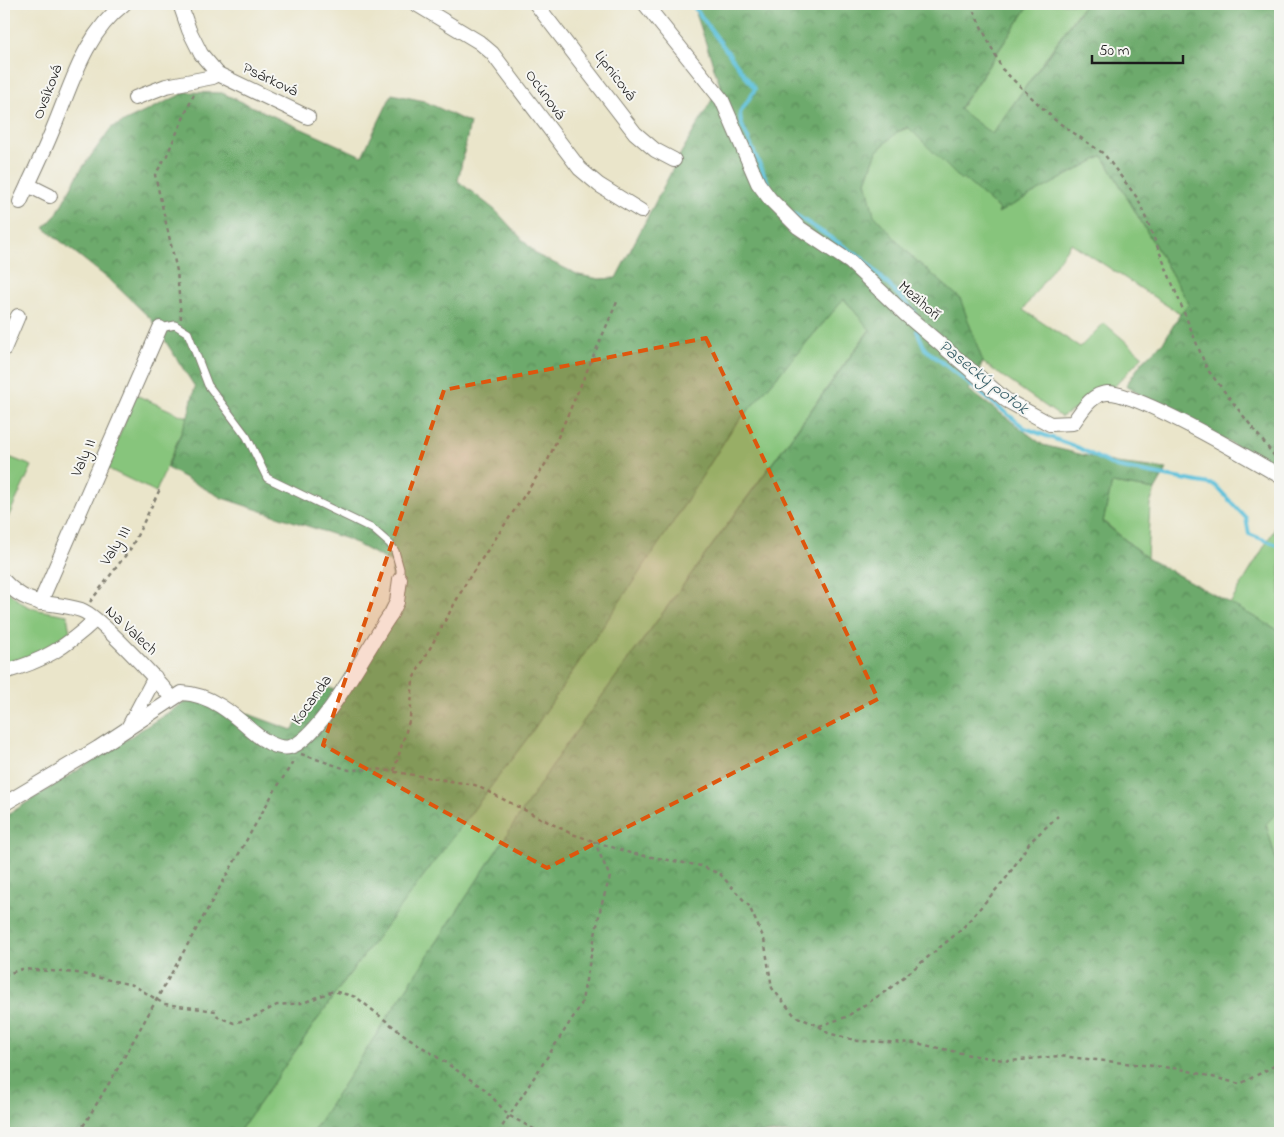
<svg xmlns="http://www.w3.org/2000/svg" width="1284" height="1137" font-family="'Indie Flower',sans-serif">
<defs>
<pattern id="forest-crowns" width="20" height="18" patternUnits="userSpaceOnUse" patternTransform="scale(1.25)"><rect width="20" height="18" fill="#6daa6c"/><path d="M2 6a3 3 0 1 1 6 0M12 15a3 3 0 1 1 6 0" fill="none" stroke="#598a58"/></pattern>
</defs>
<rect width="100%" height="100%" fill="#f6f6f2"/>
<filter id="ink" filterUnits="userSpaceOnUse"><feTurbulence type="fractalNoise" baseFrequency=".02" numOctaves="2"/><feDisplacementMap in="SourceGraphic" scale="10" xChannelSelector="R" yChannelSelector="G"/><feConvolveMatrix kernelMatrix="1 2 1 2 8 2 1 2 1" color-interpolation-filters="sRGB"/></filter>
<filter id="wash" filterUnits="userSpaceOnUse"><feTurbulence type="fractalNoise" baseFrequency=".0096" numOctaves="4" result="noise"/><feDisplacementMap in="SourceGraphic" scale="20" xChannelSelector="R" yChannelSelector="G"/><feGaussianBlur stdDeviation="1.12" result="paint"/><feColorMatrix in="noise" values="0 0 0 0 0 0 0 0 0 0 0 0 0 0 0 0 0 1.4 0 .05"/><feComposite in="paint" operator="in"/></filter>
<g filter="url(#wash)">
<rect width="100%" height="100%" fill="#eae5ca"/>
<g fill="#87c57c" stroke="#52704c">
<polygon points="1030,4 1084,4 960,179 965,179 1001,211 1103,156 1189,304 1180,314 1071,243 1023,310 1080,347 1104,323 1143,356 1113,388 1061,417 982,362 912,257 873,215 866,181 877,151 897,132 959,110"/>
<polygon points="844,299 870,329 561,752 312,1133 238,1133 345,980 529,736 670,527 732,429"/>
<polygon points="136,395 183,416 188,416 156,492 106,468"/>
<polygon points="4,455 32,466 4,526"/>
<polygon points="1112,483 1155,490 1150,504 1147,558 1103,521"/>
<polygon points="1280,520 1280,631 1230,604"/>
<path d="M4,587C27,612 36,609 67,615L70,633L39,657L4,664Z"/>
<polygon points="1280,810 1280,874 1266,824"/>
</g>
<polygon fill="url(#forest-crowns)" stroke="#446344" points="693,4 1030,4 959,109 992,134 1085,4 1280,4 1280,469 1146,399 1126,385 1142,362 1164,341 1180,314 1189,304 1103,156 998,213 1000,210 965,180 960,179 908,127 897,132 877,151 866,181 874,215 912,257 960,298 983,362 969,390 1043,445 1116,463 1167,469 1155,490 1112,483 1103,522 1147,558 1280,631 1280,810 1266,824 1280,874 1280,1133 312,1133 561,752 870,330 844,299 732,429 670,527 529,736 345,980 238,1133 4,1133 4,817 188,700 226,706 292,730 324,686 338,691 366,650 395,591 392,572 394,564 347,539 222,498 167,468 188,416 195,387 151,319 111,281 44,228 56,215 80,171 111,128 186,92 222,93 362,156 392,94 424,101 470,123 458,181 495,210 537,255 579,275 599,279 616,278 681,153 720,86"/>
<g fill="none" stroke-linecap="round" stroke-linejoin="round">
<g stroke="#5dc1db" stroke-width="4">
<polyline points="692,4 755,89 740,113 741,123 773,194"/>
<polyline points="794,214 862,258 914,311 915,317"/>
<polyline points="917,331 925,349 1025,428 1079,448 1116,467 1215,485 1246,518 1249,534 1280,546"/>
</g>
</g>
</g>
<g filter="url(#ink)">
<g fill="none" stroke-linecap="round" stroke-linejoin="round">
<defs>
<polyline id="service" points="160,328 175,325 188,333 208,385 247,437 267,478 373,529 390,544 395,551 400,569 400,579"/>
<g id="minor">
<polyline points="180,4 189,30 201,54 218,74 308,117"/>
<polyline points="416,4 479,42 492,53 580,169 599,185 641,211"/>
<polyline points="536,4 635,133 655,150 674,160"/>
<path d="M645,4L722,100L758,183L770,199L798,227L850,262L905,314L1006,400L1050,424L1073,423C1082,411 1091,394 1107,393C1135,391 1251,459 1280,476"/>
<polyline points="135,98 166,86 213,77 218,74"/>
<polyline points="28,185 50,196"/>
<path d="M20,202C31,178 43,154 53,129C72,84 84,35 124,4"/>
<polyline points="4,349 18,316"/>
<path d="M4,581C30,609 49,600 81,610C99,616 158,681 172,698"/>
<polyline points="40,603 160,328"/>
<path d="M4,672C43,661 65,648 95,620"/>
<polyline points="128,728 155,677"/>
<path d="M4,804L98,748L182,693C210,694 233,714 252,731C261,739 277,750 290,747C321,739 369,644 391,614L397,602L400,579"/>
</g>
</defs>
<use href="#service" stroke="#838073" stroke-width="9"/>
<use href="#minor" stroke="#838073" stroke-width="16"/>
<g stroke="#838073" stroke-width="2.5" stroke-dasharray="4 4" stroke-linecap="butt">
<polyline points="970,4 1002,69 1055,120 1104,154 1138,199 1207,369 1276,458"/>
<polyline points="181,319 177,271 155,175 167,155 194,94"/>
<polyline points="90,602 131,548 160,489"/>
<polyline points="301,754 349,770 377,769 475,785 572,834 630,853 701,866 720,874 749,906 764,939 772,988 795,1016 819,1026 846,1017 889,989 961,930 1007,877 1030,842 1058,816"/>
<polyline points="394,771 410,718 413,679 467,581 548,460 617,302"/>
<polyline points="4,975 22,969 77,973 133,985 164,1004 216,1011 218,1017 234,1023 252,1018 277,1005 303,1003 333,991 356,997 400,1032 486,1090 508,1115 541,1133"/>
<polyline points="819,1026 828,1033 858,1041 916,1043 970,1055 1010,1061 1059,1056 1181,1069 1240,1084 1274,1066 1280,1066"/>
<polyline points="79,1133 114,1075 272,795 295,759"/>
<polyline points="498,1133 581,1005 601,906 610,877 594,841"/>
</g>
<use href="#service" stroke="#fff" stroke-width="7"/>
<use href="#minor" stroke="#fff" stroke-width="14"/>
</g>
</g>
<path fill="#de560d" fill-opacity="0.2" stroke="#de560d" stroke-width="4" stroke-dasharray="10 6" stroke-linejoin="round" d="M706,338L878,699L547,868L323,745L444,390Z"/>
<g text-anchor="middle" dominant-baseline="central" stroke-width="4" stroke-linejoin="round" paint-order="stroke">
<g font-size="16" fill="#1c1c1c" stroke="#f6f6f2">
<text transform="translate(615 76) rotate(53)">Lipnicová</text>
<text transform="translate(270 80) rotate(25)">Psárková</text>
<text transform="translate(48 92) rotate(-69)">Ovsíková</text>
<text transform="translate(545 95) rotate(54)">Ocúnová</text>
<text transform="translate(919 301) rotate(41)">Mezihoří</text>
<text transform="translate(84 458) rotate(-66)">Valy II</text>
<text transform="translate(116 546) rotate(-58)">Valy III</text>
<text transform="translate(131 631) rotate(43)">Na Valech</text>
<text transform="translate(312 700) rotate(-54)">Kocanda</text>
</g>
<g font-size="18" font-style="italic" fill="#365e68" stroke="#f6f6f2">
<text transform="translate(983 378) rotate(38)">Pasecký potok</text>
</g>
</g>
<rect width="1284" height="1137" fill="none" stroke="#f6f6f2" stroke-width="20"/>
<path d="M1092 55v8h91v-8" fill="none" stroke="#1c1c1c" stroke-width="2.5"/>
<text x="1099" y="55" font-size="15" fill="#1c1c1c" stroke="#f6f6f2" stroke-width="4" paint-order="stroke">50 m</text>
</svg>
